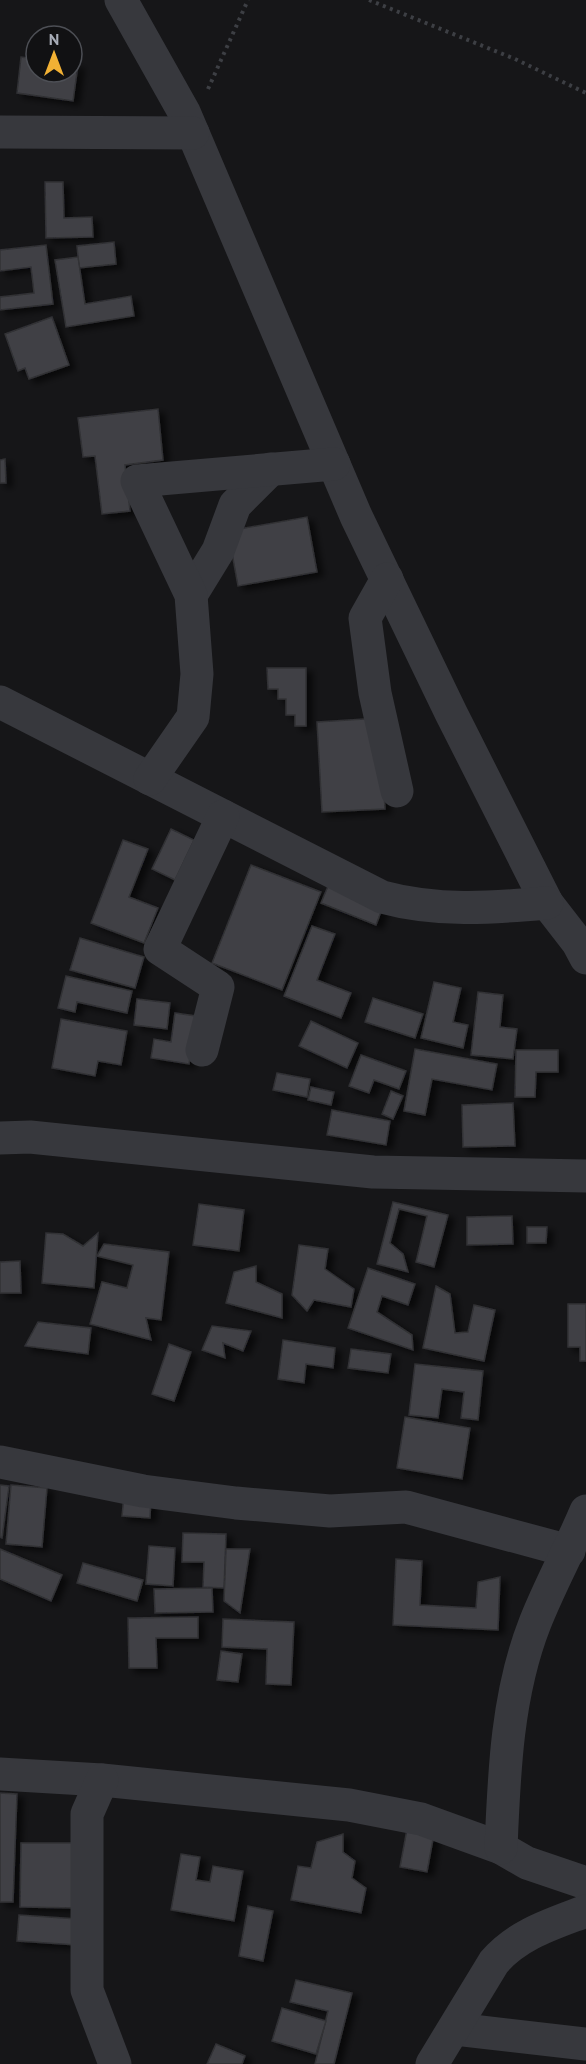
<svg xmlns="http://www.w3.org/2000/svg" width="586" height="2064" font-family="'PT Sans',sans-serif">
<defs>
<filter id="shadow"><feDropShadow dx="6" dy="4" stdDeviation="3" flood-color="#0009"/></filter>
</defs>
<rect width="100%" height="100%" fill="#161618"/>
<g fill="#404145" stroke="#303034" stroke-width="1.5" filter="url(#shadow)">
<polygon points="21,57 36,59 36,72 72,72 72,64 78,65 73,101 17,93"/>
<polygon points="45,182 63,182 64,218 92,217 93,237 46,238"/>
<polygon points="114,242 116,264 79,268 77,246"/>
<polygon points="46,245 53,304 0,310 0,297 34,293 31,267 0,271 0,250"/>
<polygon points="78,257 85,304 131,296 134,316 66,327 55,260"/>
<polygon points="52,317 69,365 29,379 25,368 18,371 5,334"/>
<polygon points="158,409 163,460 125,465 130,511 102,514 95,456 83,457 78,418"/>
<polygon points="5,459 6,483 0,483 0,460"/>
<polygon points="307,517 317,572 238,586 228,531"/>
<polygon points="267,668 306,668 306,726 295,726 295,715 286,715 286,699 278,699 278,689 268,689"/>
<polygon points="380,718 385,809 322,812 317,722"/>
<polygon points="171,829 194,840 175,880 152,869"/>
<polygon points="123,840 148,849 129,897 158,908 144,943 91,923"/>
<polygon points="251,865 321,892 282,990 212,963"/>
<polygon points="331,879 385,901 376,925 321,903"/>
<polygon points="312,926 335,934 317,980 351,993 341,1018 284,996"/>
<polygon points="80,938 144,957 135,988 70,970"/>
<polygon points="66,976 132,991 127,1013 77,1002 75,1012 58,1008"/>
<polygon points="434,982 461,988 453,1022 468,1025 463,1048 421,1038"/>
<polygon points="478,992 503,995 500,1027 517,1029 513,1059 471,1055"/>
<polygon points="373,998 423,1014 415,1038 365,1022"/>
<polygon points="137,999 170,1003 167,1029 134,1025"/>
<polygon points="175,1013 196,1016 189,1064 151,1058 154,1039 171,1042"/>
<polygon points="61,1019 127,1031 121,1065 98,1061 95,1076 52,1068"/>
<polygon points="311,1021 358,1043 347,1068 299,1046"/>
<polygon points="415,1049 497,1064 492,1090 432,1079 425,1115 404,1111"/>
<polygon points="516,1050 558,1050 558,1072 536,1072 535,1097 515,1097"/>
<polygon points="361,1055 406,1071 399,1089 374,1080 369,1093 349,1086"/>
<polygon points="277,1073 310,1079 307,1097 273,1090"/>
<polygon points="311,1087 334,1092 331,1105 308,1100"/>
<polygon points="391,1091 403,1096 393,1119 382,1114"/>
<polygon points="513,1103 515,1146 463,1147 462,1105"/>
<polygon points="332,1110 390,1121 386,1145 327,1135"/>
<polygon points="393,1202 448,1215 434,1267 416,1262 427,1216 399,1209 390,1243 403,1254 408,1272 377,1264"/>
<polygon points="199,1204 244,1210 239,1251 193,1245"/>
<polygon points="512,1216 513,1244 467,1245 467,1217"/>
<polygon points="527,1227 547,1227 546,1243 527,1243"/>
<polygon points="46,1233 63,1234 83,1246 98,1233 94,1288 42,1283"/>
<polygon points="104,1244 169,1252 161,1320 146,1318 151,1340 90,1324 102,1282 127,1288 133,1265 97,1256"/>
<polygon points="299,1245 328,1249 325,1269 354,1289 351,1307 314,1300 307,1311 292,1295"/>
<polygon points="20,1261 21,1293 0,1293 0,1262"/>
<polygon points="256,1266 256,1282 282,1294 282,1318 226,1303 234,1272"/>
<polygon points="368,1268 415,1284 408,1305 382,1296 377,1312 412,1335 413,1350 348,1328"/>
<polygon points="436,1286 450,1294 455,1333 468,1332 474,1305 495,1310 484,1361 423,1348"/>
<polygon points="568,1304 586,1304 586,1361 580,1361 580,1347 568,1347"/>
<polygon points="38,1322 91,1328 88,1354 25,1346"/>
<polygon points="212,1326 251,1331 243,1351 223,1343 225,1358 202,1350"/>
<polygon points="283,1340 335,1348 333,1368 306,1364 304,1383 278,1379"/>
<polygon points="169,1344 191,1352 174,1401 152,1394"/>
<polygon points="351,1349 391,1354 388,1373 348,1368"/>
<polygon points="415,1364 483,1371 478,1420 461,1418 464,1392 442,1389 438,1418 409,1415"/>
<polygon points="405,1417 470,1428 462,1479 397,1468"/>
<polygon points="0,1485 9,1486 2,1538 0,1537"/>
<polygon points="11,1485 47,1488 42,1547 6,1544"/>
<polygon points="124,1495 151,1497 150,1518 122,1516"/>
<polygon points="183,1533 226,1534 224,1588 203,1587 204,1562 182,1562"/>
<polygon points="149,1546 175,1548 173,1586 146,1584"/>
<polygon points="0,1549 62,1575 51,1601 0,1579"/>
<polygon points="226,1549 250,1549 240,1613 224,1601"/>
<polygon points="396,1559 422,1561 420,1605 476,1608 478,1582 500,1577 498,1630 393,1625"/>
<polygon points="83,1563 143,1580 137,1601 77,1583"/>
<polygon points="212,1588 213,1612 155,1613 154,1589"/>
<polygon points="198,1617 198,1638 156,1638 157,1668 129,1668 128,1618"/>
<polygon points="223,1619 294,1622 291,1685 266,1684 267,1649 222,1647"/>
<polygon points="221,1651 242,1654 238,1682 217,1680"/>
<polygon points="0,1793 17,1794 13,1902 0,1902"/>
<polygon points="407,1829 434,1834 427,1872 400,1867"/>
<polygon points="343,1834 343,1852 355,1861 352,1878 366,1888 361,1913 291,1900 298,1866 311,1868 317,1842"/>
<polygon points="21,1843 78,1843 77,1908 20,1907"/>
<polygon points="181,1854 200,1857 196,1880 210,1882 213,1866 243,1871 234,1921 171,1910"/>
<polygon points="248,1906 273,1911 263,1961 239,1956"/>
<polygon points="19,1915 78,1919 77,1945 17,1941"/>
<polygon points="296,1980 352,1993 334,2064 315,2064 328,2011 290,2002"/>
<polygon points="282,2008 326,2021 316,2054 272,2041"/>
<polygon points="216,2044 245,2056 242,2064 207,2064"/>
</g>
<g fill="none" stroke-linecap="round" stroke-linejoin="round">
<g stroke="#3d3f44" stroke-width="4" stroke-dasharray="3 4.5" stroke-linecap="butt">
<polyline points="369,0 515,59 586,93"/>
<polyline points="208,89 248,0"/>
</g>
<g stroke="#37383d" stroke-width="33">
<polyline points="121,0 184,112 356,516 451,713 547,903 578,943 586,958"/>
<polyline points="0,132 193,133"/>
<polyline points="387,579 365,618 375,693 397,791"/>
<polyline points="191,595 218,551 235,505 271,469"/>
<path d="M0,702L382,897C437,912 491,908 547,903"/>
<polyline points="150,779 193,717 197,674 191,595 137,481 334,464"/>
<polyline points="202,1050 218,987 160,949 223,816"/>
<polyline points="0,1138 30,1137 373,1172 586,1176"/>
<polyline points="0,1462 143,1491 236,1503 330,1511 406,1507 569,1551"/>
<polyline points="0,1774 102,1780 349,1805 421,1819 501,1848 527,1863 586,1883"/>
<polyline points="102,1780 87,1814 87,1990 115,2064"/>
<path d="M501,1848C504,1773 507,1694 535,1623C550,1585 570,1549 586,1511"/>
<polyline points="455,2029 586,2044"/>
<path d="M432,2064L494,1962C518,1934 552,1924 586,1911"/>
</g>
</g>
<g transform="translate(54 54)"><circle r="28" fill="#111113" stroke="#4d4f55" stroke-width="1.5"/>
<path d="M0-4.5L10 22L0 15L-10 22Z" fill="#f2b134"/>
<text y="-9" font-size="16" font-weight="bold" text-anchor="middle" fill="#a8adb8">N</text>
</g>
</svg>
